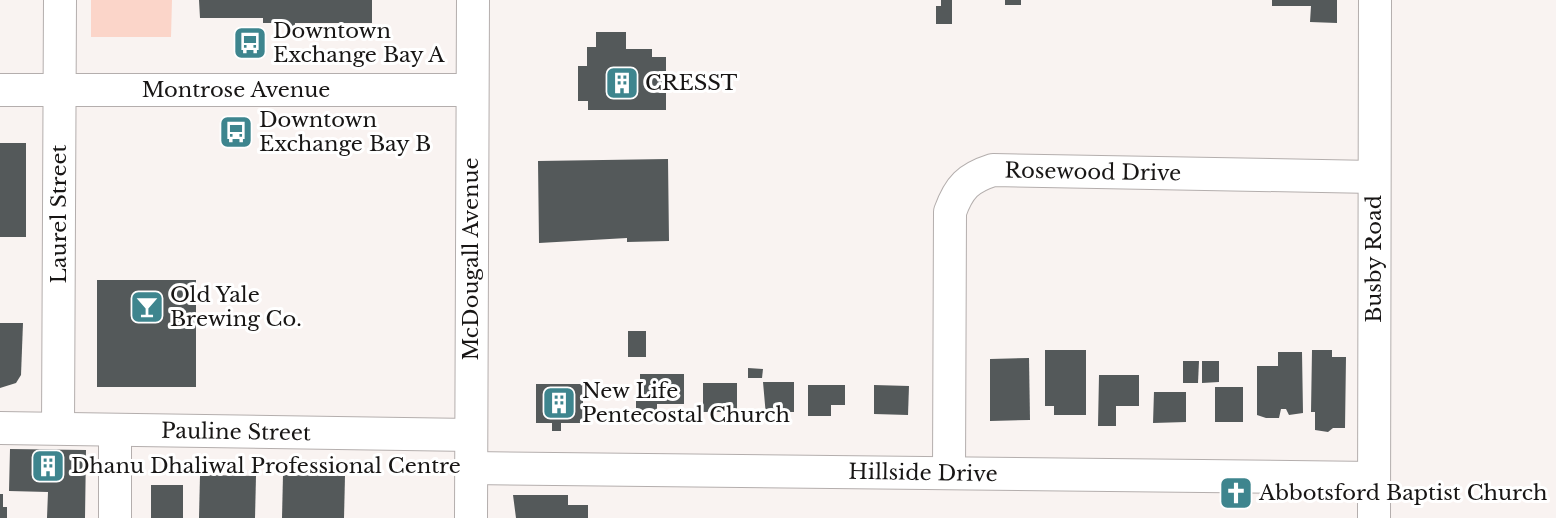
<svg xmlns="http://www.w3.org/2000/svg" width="1556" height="518" font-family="'Libre Baskerville',serif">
<rect width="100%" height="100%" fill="#f9f3f1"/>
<polygon fill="#fbd5c9" points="91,0 172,0 171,37 91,37"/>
<g fill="#54595a">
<polygon points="199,0 372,0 372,23 295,23 295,26 274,26 274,23 263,23 263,18 200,18"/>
<polygon points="941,0 952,0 952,24 936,24 936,6 941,6"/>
<rect x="1005" y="0" width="16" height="5"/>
<polygon points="1272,0 1337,0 1337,23 1310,22 1311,6 1272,6"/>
<polygon points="596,32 626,32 626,49 652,49 652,57 666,57 666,110 588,110 588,101 578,101 578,66 587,66 587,47 596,47"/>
<rect x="0" y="143" width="26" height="94"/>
<polygon points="668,159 669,241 627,242 627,238 539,243 538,161"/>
<rect x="97" y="280" width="99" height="107"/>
<polygon points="0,323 23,323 21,375 16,383 0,388"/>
<rect x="628" y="331" width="18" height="26"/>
<polygon points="1045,350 1086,350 1086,415 1054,415 1054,406 1045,406"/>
<polygon points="1312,350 1332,350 1332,357 1346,357 1345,428 1333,428 1328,432 1315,430 1315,412 1311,412"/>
<polygon points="1278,352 1302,352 1303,413 1289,415 1286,409 1281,409 1279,418 1266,418 1257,415 1257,366 1278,366"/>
<polygon points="1029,358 1030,420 990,421 990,359"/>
<polygon points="1183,361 1199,361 1198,383 1183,383"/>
<polygon points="1202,361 1219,361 1219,382 1202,383"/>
<polygon points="748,368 763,369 762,378 748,378"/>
<polygon points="640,374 684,374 684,404 657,404 657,411 636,411 636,381 640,381"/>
<polygon points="1099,375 1139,375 1139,406 1116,406 1116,426 1098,426"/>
<polygon points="763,382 794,382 794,412 782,412 782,416 766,416"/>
<rect x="703" y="383" width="34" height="29"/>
<polygon points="536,384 583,384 583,423 561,423 561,431 552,431 552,423 536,423"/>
<polygon points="808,385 845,385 845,405 831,405 831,416 808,416"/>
<polygon points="874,385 909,386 908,415 874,414"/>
<rect x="1215" y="387" width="28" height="35"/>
<polygon points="1154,392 1186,392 1186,422 1153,423"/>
<polygon points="10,449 86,450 85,518 47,518 48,492 9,491"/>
<polygon points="200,475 256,476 255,518 199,518"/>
<polygon points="283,475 345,476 344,518 282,518"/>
<rect x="151" y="485" width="32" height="33"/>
<polygon points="0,494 3,494 3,507 7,507 7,518 0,518"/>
<polygon points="513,495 568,495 568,505 588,505 588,518 516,518"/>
</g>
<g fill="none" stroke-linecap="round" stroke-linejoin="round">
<defs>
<g id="minor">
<polyline points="0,90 471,90"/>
<polyline points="0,428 471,435"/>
<polyline points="58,428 60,0"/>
<polyline points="471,468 1374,478"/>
<path d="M949,473L950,212C959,187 968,178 993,170L1374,177"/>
<polyline points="115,518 115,430"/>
<polyline points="471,518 473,0"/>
<polyline points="1374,518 1375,0"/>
</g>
</defs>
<use href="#minor" stroke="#b4aead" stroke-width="34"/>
<use href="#minor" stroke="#fff" stroke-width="32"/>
</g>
<defs>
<symbol id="bus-square" viewBox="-11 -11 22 22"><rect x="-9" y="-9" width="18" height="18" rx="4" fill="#3e858e" stroke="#fff"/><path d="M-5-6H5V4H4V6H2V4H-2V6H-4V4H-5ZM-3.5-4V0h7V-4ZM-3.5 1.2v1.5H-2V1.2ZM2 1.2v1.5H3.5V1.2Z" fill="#fff"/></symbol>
<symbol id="building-square" viewBox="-11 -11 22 22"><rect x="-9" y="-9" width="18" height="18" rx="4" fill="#3e858e" stroke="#fff"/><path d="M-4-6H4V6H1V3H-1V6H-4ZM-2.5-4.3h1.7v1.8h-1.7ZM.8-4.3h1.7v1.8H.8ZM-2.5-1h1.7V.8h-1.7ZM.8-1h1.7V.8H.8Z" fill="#fff"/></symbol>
<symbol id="bar-square" viewBox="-11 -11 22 22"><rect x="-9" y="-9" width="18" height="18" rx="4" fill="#3e858e" stroke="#fff"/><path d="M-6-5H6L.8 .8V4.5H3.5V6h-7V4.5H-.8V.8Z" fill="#fff"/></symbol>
<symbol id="church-square" viewBox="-11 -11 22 22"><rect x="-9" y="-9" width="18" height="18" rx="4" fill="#3e858e" stroke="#fff"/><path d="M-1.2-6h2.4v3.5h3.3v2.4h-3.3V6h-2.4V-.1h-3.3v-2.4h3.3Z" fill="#fff"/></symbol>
</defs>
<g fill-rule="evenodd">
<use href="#bus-square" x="231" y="24" width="38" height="38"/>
<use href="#building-square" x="603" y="64" width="38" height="38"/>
<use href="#bus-square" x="217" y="113" width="38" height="38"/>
<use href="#bar-square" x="128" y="288" width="38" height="38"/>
<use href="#building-square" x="540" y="384" width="38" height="38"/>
<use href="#building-square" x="29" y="447" width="38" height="38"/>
<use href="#church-square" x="1217" y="474" width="38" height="38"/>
</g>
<g text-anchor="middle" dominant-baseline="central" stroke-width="6" stroke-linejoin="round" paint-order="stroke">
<g font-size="21" fill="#181615" stroke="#fff" text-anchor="start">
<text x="273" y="31">Downtown<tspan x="273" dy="24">Exchange Bay A</tspan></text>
<text x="645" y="83">CRESST</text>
<text x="259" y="120">Downtown<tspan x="259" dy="24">Exchange Bay B</tspan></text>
<text x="170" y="295">Old Yale<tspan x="170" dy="24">Brewing Co.</tspan></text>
<text x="582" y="391">New Life<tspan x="582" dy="24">Pentecostal Church</tspan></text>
<text x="71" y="466">Dhanu Dhaliwal Professional Centre</text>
<text x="1259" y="493">Abbotsford Baptist Church</text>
</g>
<g font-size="21" fill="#181615" stroke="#fff">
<text x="236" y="90">Montrose Avenue</text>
<text transform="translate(1093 172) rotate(1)">Rosewood Drive</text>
<text transform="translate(59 214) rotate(-90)">Laurel Street</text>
<text transform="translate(471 259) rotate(-90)">McDougall Avenue</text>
<text transform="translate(1374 259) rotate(-90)">Busby Road</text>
<text transform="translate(236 432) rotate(1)">Pauline Street</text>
<text transform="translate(923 473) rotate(1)">Hillside Drive</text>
</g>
</g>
</svg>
